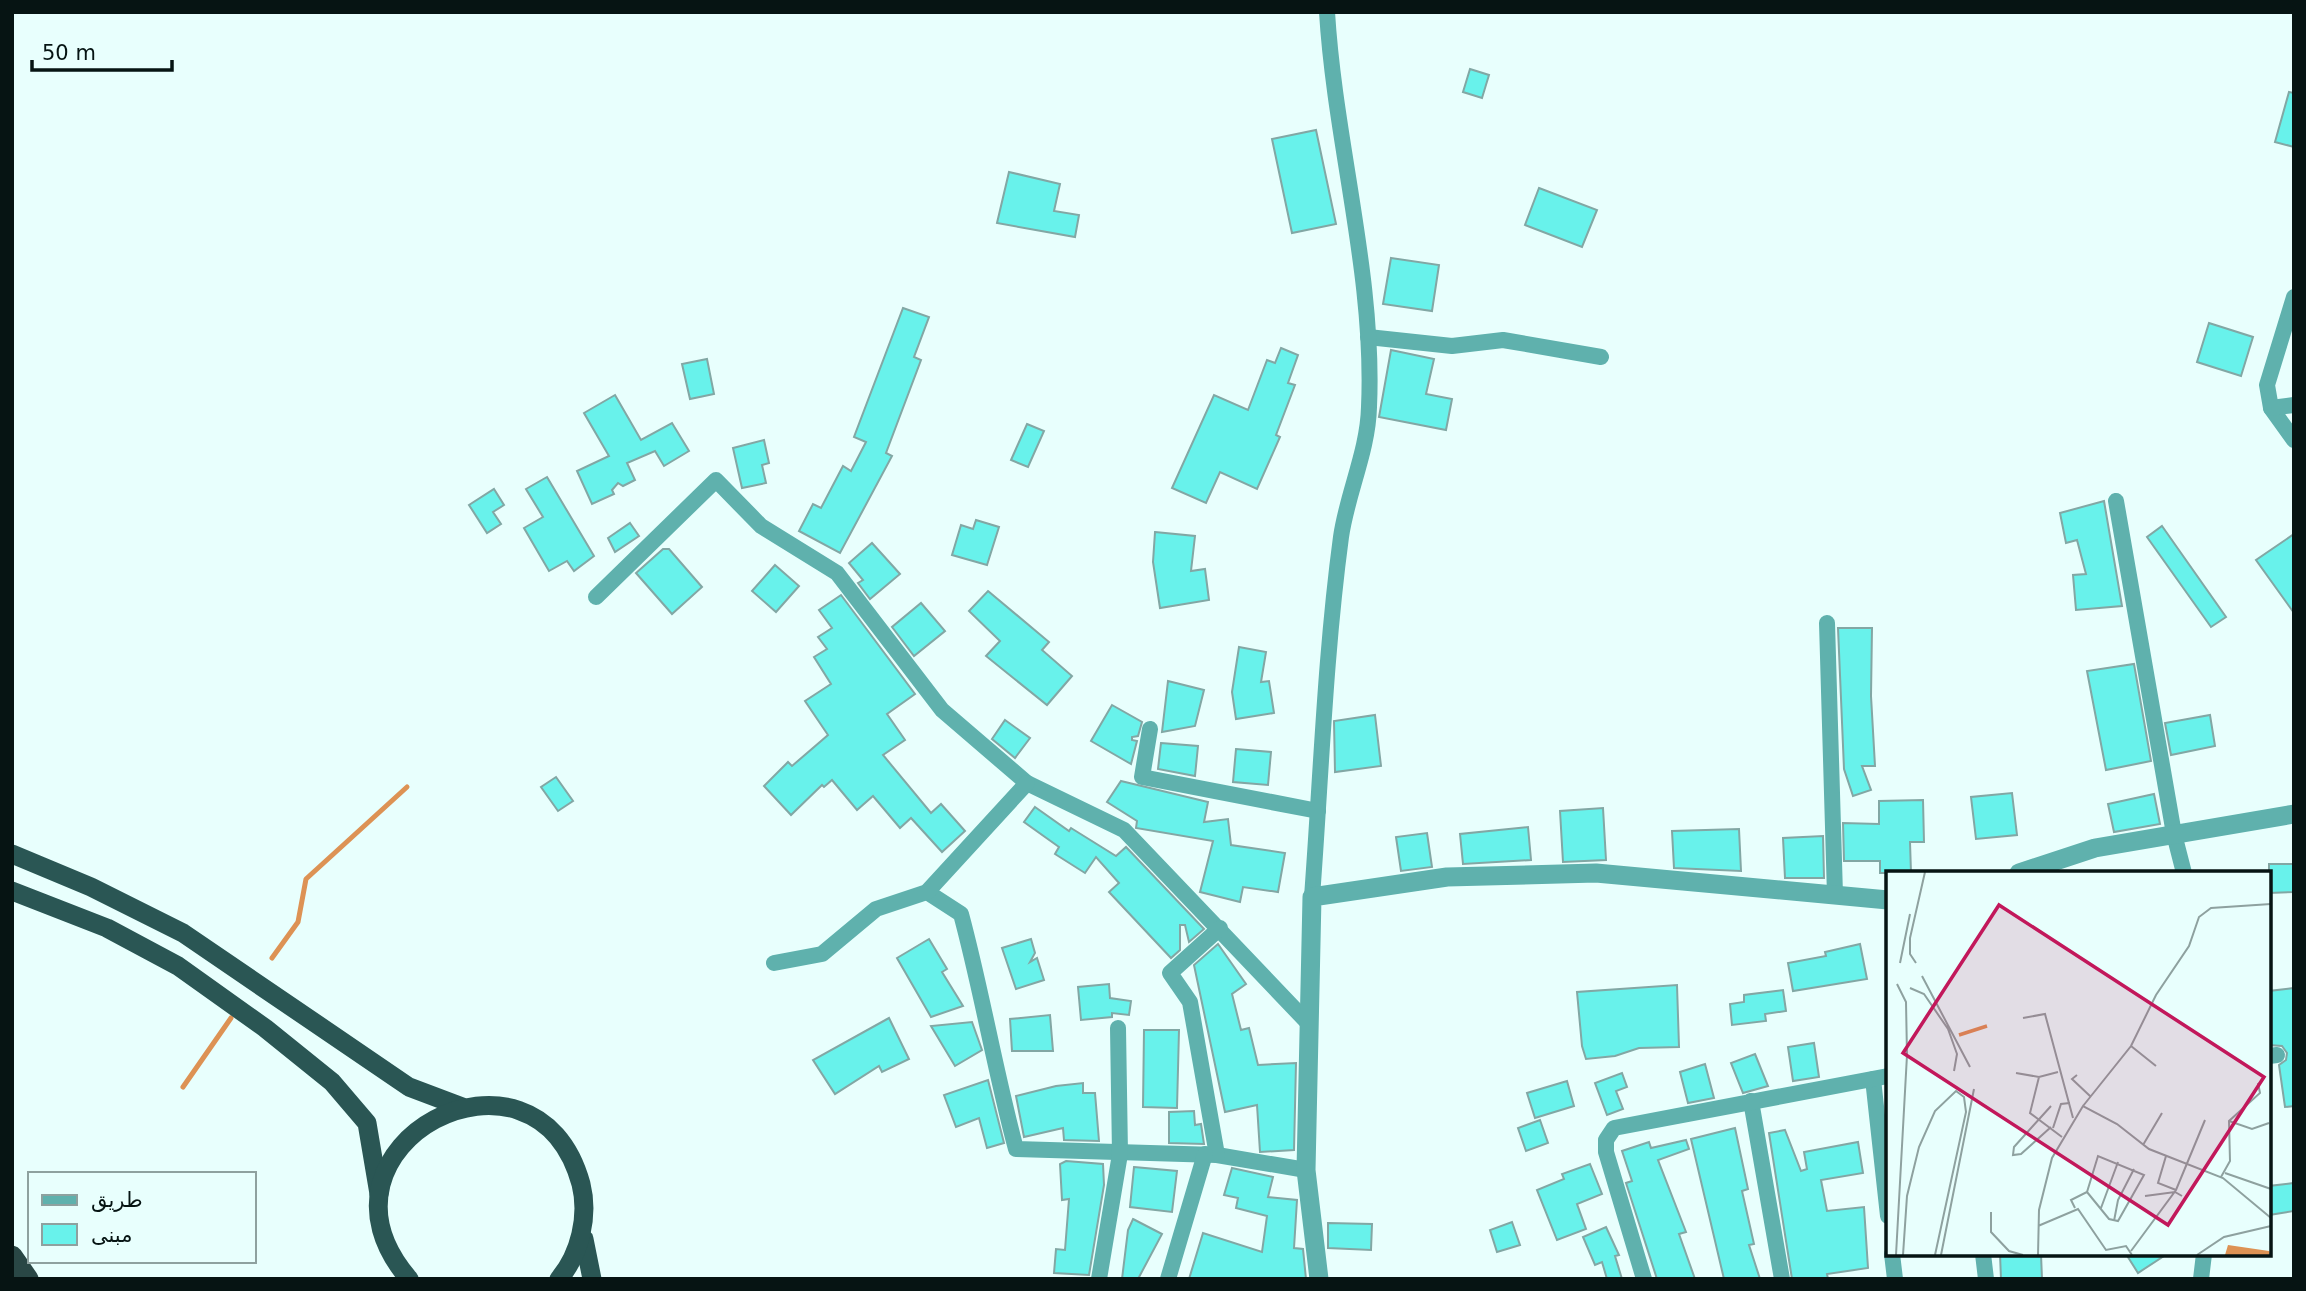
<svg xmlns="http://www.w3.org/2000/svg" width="2306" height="1291" font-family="'DejaVu Sans',Cairo,sans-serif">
<rect width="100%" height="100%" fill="#e8fffd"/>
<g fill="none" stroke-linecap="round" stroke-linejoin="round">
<g stroke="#dd9254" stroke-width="5">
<polyline points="272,958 298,922 306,879 407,787"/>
<polyline points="183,1087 231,1018"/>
</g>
</g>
<g fill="#68f2eb" stroke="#82a7a4" stroke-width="2">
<polygon points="1470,69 1489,75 1482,98 1463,92"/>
<polygon points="2289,92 2294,93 2294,147 2275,142"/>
<polygon points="1316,130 1336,224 1292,233 1272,139"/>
<polygon points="1009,172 1060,184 1054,211 1079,215 1075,237 997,223"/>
<polygon points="1539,188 1597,210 1582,247 1525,225"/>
<polygon points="1391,258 1439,265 1432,311 1383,304"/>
<polygon points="903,308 929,317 914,357 921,360 886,453 892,456 840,553 799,531 813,504 821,508 843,466 851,471 866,442 854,437"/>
<polygon points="2209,323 2253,337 2241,376 2197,362"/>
<polygon points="1281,348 1298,355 1288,383 1295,385 1276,435 1280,437 1257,489 1220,472 1206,503 1172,488 1214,395 1248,410 1267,360 1275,363"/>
<polygon points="1391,350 1434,359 1426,394 1452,399 1446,430 1379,417"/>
<polygon points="707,359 714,394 690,399 682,364"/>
<polygon points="615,395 641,440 672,423 689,451 664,466 655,451 627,463 635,480 623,486 618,483 612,490 614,494 592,504 577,471 609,456 584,413"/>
<polygon points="1027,424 1044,431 1028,467 1011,460"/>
<polygon points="764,440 769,463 762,465 766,483 742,488 733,448"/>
<polygon points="547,477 594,556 574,571 567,561 549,571 524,528 543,517 526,489"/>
<polygon points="494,489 504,505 493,512 501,524 487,533 469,505"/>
<polygon points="2104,501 2122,606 2076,610 2073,575 2086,574 2077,540 2066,543 2060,513"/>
<polygon points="976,520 999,527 987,565 952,555 961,525 973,529"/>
<polygon points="630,523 639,536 615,552 608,538"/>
<polygon points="2162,526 2226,617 2211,627 2147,537"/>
<polygon points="1155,532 1195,536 1191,571 1205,569 1209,600 1160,608 1153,562"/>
<polygon points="2294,534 2294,613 2256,560"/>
<polygon points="872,543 900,574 870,599 858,583 863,580 849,563"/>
<polygon points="663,549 669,549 702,587 672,614 636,573"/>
<polygon points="775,565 799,586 776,612 752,591"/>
<polygon points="988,591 1049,642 1042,650 1072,676 1047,705 986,656 1000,641 969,611"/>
<polygon points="841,595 915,694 887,714 905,740 883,755 931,813 941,804 965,831 942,852 911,818 900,828 873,796 857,810 832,780 824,787 822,785 791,815 764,786 788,762 792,766 828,735 805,701 831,684 814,657 827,649 818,637 832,628 819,610"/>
<polygon points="921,603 945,631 914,656 892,627"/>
<polygon points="1838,628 1872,628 1871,696 1875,766 1862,766 1871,790 1853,796 1844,769"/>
<polygon points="1239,647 1266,652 1261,682 1269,681 1274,713 1236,719 1232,692"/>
<polygon points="2134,664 2151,761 2106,770 2087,671"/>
<polygon points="1168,681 1204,690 1195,726 1162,732"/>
<polygon points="1112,705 1142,722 1138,736 1132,737 1132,740 1137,741 1131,764 1091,741"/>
<polygon points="1375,715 1381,766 1335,772 1334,721"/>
<polygon points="2210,715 2215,746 2171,755 2165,723"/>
<polygon points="1005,720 1030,738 1015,758 992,739"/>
<polygon points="1161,743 1198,746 1195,776 1158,769"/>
<polygon points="1236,749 1271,752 1268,785 1233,782"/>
<polygon points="556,777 573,801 558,811 541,787"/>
<polygon points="1121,781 1208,802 1204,822 1228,819 1231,845 1285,853 1278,892 1243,887 1240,902 1200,892 1213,841 1136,828 1137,821 1107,802"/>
<polygon points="2012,793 2017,835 1976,839 1971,797"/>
<polygon points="2154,794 2160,824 2114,832 2108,804"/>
<polygon points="1923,800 1924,842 1910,842 1911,873 1880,873 1880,861 1844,861 1843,823 1879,824 1879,801"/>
<polygon points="1035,807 1069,831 1071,828 1116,856 1126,847 1204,929 1189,942 1185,925 1180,925 1180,950 1171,958 1109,892 1119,883 1096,857 1085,873 1055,854 1059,847 1024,822"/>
<polygon points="1603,808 1606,860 1563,862 1560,811"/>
<polygon points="1528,827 1531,860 1463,864 1460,834"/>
<polygon points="1739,829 1741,871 1674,868 1672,831"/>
<polygon points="1427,833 1432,867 1401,871 1396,837"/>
<polygon points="1823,836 1824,878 1785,878 1783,838"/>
<polygon points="2269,864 2294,864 2294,892 2269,893"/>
<polygon points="929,939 947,969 942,972 963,1006 931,1017 897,958"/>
<polygon points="1031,939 1035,953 1030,962 1037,958 1044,980 1016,989 1002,948"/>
<polygon points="1218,944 1246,984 1232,994 1241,1030 1249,1028 1258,1065 1296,1063 1294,1150 1260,1152 1257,1105 1225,1112 1194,965"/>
<polygon points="1860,944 1867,979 1793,991 1788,963 1826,956 1825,952"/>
<polygon points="1109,984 1110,998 1131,1001 1129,1015 1112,1013 1112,1017 1081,1020 1078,987"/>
<polygon points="1677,985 1679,1047 1639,1048 1615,1056 1586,1059 1582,1046 1577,992"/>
<polygon points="2294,988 2294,1106 2285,1107 2279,1065 2286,1060 2287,1053 2282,1046 2269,1045 2269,991"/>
<polygon points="1783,990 1786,1011 1765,1014 1766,1021 1732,1025 1730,1004 1744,1002 1744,995"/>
<polygon points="1050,1015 1053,1051 1012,1051 1010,1019"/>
<polygon points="889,1018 909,1059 882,1072 879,1066 835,1094 813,1060"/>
<polygon points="972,1022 982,1050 955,1066 931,1026"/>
<polygon points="1144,1030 1179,1030 1177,1108 1143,1107"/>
<polygon points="1814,1043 1819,1077 1793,1081 1788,1047"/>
<polygon points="1755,1054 1768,1086 1743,1093 1731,1063"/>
<polygon points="1705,1064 1714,1098 1688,1103 1680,1072"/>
<polygon points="1622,1073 1627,1087 1616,1091 1623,1109 1607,1115 1595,1083"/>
<polygon points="988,1080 1004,1143 987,1148 979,1118 956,1127 944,1095"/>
<polygon points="1567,1081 1574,1106 1535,1118 1527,1093"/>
<polygon points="1083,1083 1083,1093 1095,1093 1099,1141 1064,1140 1063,1128 1024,1137 1016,1096 1056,1086"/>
<polygon points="1194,1111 1195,1125 1201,1124 1204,1144 1169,1143 1169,1112"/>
<polygon points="1540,1120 1548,1143 1526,1151 1518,1128"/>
<polygon points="1735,1128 1748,1189 1742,1191 1754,1244 1749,1245 1760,1279 1724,1279 1691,1139"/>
<polygon points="1785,1130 1801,1171 1807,1169 1804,1152 1858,1142 1863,1173 1821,1180 1827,1211 1864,1207 1868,1268 1827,1274 1828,1279 1792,1279 1769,1133"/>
<polygon points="1686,1140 1689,1149 1658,1160 1686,1232 1679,1234 1695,1279 1657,1279 1626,1183 1632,1181 1622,1151 1649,1142 1651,1148"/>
<polygon points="1066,1161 1103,1164 1104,1185 1089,1275 1054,1273 1056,1249 1065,1250 1069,1199 1062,1200 1060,1164"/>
<polygon points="1590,1164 1602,1194 1577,1204 1586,1229 1557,1240 1537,1190 1564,1179 1562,1174"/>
<polygon points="1134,1167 1177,1171 1172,1212 1130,1207"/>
<polygon points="1232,1168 1273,1177 1268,1197 1297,1200 1294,1248 1303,1249 1306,1279 1189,1279 1203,1233 1262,1252 1267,1216 1236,1208 1238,1198 1224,1195"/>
<polygon points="2294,1183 2294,1211 2269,1215 2269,1186"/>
<polygon points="1133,1219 1162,1234 1138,1279 1122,1279 1128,1230"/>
<polygon points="1512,1222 1520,1245 1497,1252 1490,1230"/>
<polygon points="1328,1223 1372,1224 1371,1250 1328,1248"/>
<polygon points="1606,1227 1619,1255 1615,1256 1622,1279 1607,1279 1602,1262 1595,1265 1583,1237"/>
<polygon points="2000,1254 2041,1254 2042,1279 2001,1279"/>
<polygon points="2126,1254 2167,1254 2138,1273"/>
</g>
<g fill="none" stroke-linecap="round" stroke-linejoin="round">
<g stroke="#5fb1ad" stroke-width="16">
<polyline points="2294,297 2267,385 2271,408 2294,440"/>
<polyline points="1368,337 1452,346 1503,340 1601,357"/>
<polyline points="2271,408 2294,405"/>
<polyline points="2116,501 2174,834 2184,873"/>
<polyline points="596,597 716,480 761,526 837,573 942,710 1027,783 1124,830 1309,1024"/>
<polyline points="1827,623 1835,895"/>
<polyline points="1150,729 1142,777 1318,811"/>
<path d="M927,892L961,914C982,992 995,1071 1016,1149L1217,1155L1306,1170"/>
<path d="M1312,897C1321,777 1325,656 1341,537C1347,494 1368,451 1369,407C1375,275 1335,144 1327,12"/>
<polyline points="774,963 822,954 876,909 927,892 1027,783"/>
<polyline points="2269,1056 2277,1055"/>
<polyline points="1873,1079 1888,1216"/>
<polyline points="1751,1101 1782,1279"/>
<polyline points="1217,1155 1190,1002 1170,973 1220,928"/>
<polyline points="1892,1254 1895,1279"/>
<polyline points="1983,1254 1986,1279"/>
<polyline points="1099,1279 1120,1154 1118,1028"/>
<polyline points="1168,1279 1205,1154"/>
<polyline points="1644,1279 1606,1152 1606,1140 1614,1128 1888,1076"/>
<polyline points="2201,1279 2204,1254"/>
</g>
<g stroke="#5fb1ad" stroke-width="19">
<polyline points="2019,873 2095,848 2294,814"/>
<polyline points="1319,1279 1306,1170 1312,897 1447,877 1596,873 1888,900"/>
</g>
<g stroke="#2a5654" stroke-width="19">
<polyline points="12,854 91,887 183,933 409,1087 462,1107"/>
<polyline points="12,891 107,928 178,966 265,1028 332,1082 367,1123 379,1194"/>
<polyline points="584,1239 592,1279"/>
<path d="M409,1279C294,1145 536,1019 581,1184C589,1216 580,1254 559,1279"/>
</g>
<polyline stroke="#294745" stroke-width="21" points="12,1256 28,1279"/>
</g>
<g transform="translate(1886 871)">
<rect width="385" height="385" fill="#e8fffd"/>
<path d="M342,374L383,380L385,384H339Z" fill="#dd9254"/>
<path fill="none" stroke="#dd9254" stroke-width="3.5" d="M73,164L101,155"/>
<path fill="none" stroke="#8ea19f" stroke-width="2" d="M14,92L24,43M30,92L24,83V67L39,1M36,105L84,196M24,117L38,123L62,158L71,183L68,200M137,147L159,143L187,247M245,175L270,195M130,202L153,206L172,201M191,204L186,208L204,225M153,206L144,242L176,266M165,235L128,276L127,284L135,283L165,256M197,235L245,175L270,124L303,75L313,46L325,37L385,33M343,250L366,258L383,252M167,257L175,233L184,232M257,274L276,242M280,285L272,312L290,319M339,302L385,318M335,306L344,290L343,250L374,222L372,212M259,325L289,321L296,325M189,337L185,329L201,321L212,285L258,304L232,350L223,348L201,321M215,337L232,291M105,341V361L123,380L137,384M228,350L232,329L248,298M152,355L192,338L220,379L240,375L246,384M245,380L290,319L319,249M10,384L21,184L20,131L11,113M17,384L21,325L33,276L49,240L70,220L78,226L80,241L49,384M55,384L88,218M152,384L153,339L166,287L197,235L231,253L263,278L337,307L385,347M311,384L338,366L385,355"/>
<path fill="#c2185b" fill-opacity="0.15" stroke="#c2185b" stroke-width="3.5" d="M113,34L378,206L282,354L17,182Z"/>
<rect width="385" height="385" fill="none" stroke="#061413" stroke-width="3.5"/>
</g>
<rect width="2306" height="1291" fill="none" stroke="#061413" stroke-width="28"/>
<rect x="28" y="1172" width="228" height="91" fill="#e8fffd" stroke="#8ea19f" stroke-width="2"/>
<rect x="42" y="1195" width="35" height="10" fill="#5fb1ad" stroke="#8ea19f" stroke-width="2"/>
<text x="91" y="1207" font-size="21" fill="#061413">طريق</text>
<rect x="42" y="1224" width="35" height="21" fill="#68f2eb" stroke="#8ea19f" stroke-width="2"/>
<text x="91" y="1242" font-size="21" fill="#061413">مبنى</text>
<path d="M32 60v10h140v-10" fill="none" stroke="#061413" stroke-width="3.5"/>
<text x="42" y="60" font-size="21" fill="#061413" stroke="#e8fffd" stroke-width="5" paint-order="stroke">50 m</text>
</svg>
